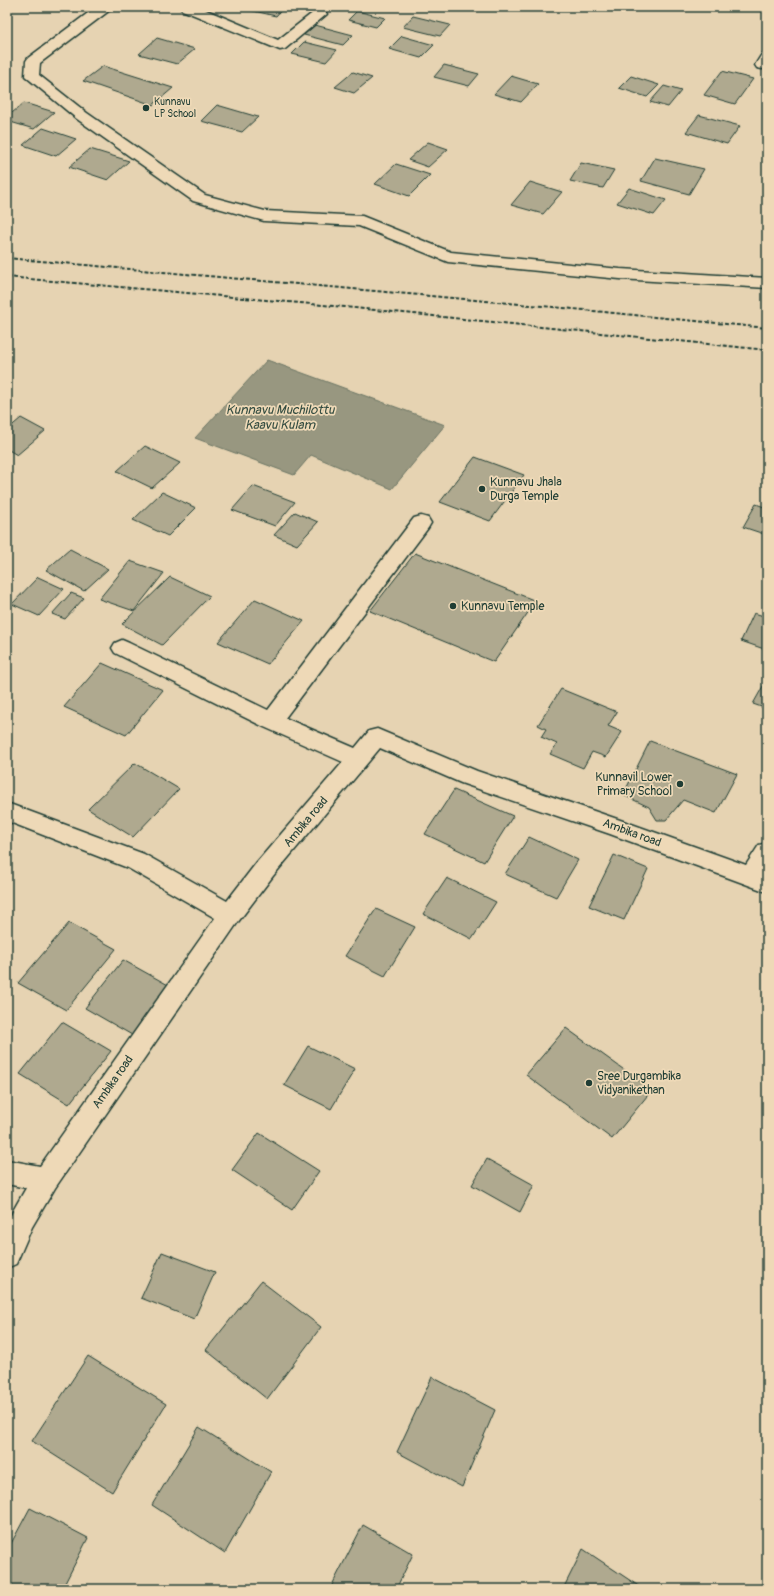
<svg xmlns="http://www.w3.org/2000/svg" width="774" height="1596" font-family="Pangolin,sans-serif">
<rect width="100%" height="100%" fill="#e6d3b2"/>
<filter id="ink" filterUnits="userSpaceOnUse"><feTurbulence type="fractalNoise" baseFrequency=".025" numOctaves="2"/><feDisplacementMap in="SourceGraphic" scale="8" xChannelSelector="R" yChannelSelector="G"/><feConvolveMatrix kernelMatrix="1 2 1 2 8 2 1 2 1" color-interpolation-filters="sRGB"/></filter>
<g filter="url(#ink)">
<polygon fill="#989780" stroke="#687362" points="267,360 445,425 392,489 311,455 294,475 195,438"/>
<g fill="#afa98f" stroke="#1f3d34">
<polygon points="251,7 284,7 276,16 249,10"/>
<polygon points="357,11 385,18 376,27 348,20"/>
<polygon points="413,16 450,25 440,36 403,27"/>
<polygon points="315,25 353,35 343,45 304,35"/>
<polygon points="402,36 434,45 421,58 389,49"/>
<polygon points="157,38 195,49 177,64 139,54"/>
<polygon points="304,42 337,50 326,62 292,54"/>
<polygon points="444,65 479,74 469,86 434,77"/>
<polygon points="103,66 173,88 153,105 83,81"/>
<polygon points="722,71 753,79 735,104 704,95"/>
<polygon points="353,72 372,78 354,93 335,87"/>
<polygon points="511,76 538,84 521,102 494,94"/>
<polygon points="631,76 659,85 647,97 619,88"/>
<polygon points="664,86 681,91 668,107 650,102"/>
<polygon points="24,103 54,112 34,129 7,121 7,117"/>
<polygon points="217,105 258,117 242,132 201,121"/>
<polygon points="699,115 740,126 727,144 686,132"/>
<polygon points="43,128 76,139 56,156 23,145"/>
<polygon points="428,142 448,149 428,167 408,160"/>
<polygon points="90,149 129,161 108,180 69,167"/>
<polygon points="655,158 704,169 689,194 641,181"/>
<polygon points="581,163 614,170 603,188 570,181"/>
<polygon points="396,164 430,175 409,196 375,184"/>
<polygon points="530,182 562,192 543,214 511,205"/>
<polygon points="629,188 666,200 654,215 617,203"/>
<polygon points="21,418 45,431 17,455 7,449 7,430"/>
<polygon points="145,446 180,463 152,488 117,471"/>
<polygon points="475,457 524,475 490,521 440,502"/>
<polygon points="253,486 295,502 275,526 232,510"/>
<polygon points="162,492 196,508 168,536 133,520"/>
<polygon points="756,504 767,508 767,535 743,527"/>
<polygon points="295,512 318,522 297,545 274,535"/>
<polygon points="70,549 108,569 84,591 46,570"/>
<polygon points="415,553 536,601 494,662 370,611"/>
<polygon points="130,561 164,573 134,611 99,599"/>
<polygon points="38,577 64,589 39,616 12,604"/>
<polygon points="170,577 210,596 162,645 122,624"/>
<polygon points="71,593 84,598 65,619 52,614"/>
<polygon points="255,599 304,621 268,664 218,642"/>
<polygon points="754,613 767,617 767,650 741,641"/>
<polygon points="102,663 163,690 126,735 64,707"/>
<polygon points="767,679 767,709 753,704"/>
<polygon points="561,689 617,712 608,726 622,732 606,757 592,752 583,768 550,754 557,744 541,737 546,729 538,725"/>
<polygon points="650,741 737,774 716,813 683,800 666,820 657,820 649,807 623,795"/>
<polygon points="135,763 179,789 133,837 88,809"/>
<polygon points="454,790 513,816 484,862 425,834"/>
<polygon points="529,837 578,860 556,897 505,874"/>
<polygon points="614,855 648,869 624,920 589,906"/>
<polygon points="447,878 496,902 472,939 423,914"/>
<polygon points="376,909 415,927 385,976 345,956"/>
<polygon points="69,923 116,949 66,1010 18,983"/>
<polygon points="123,960 170,986 132,1035 85,1008"/>
<polygon points="62,1022 111,1051 69,1104 20,1074"/>
<polygon points="566,1028 652,1090 612,1139 526,1075"/>
<polygon points="308,1046 355,1069 331,1109 284,1085"/>
<polygon points="259,1133 319,1171 292,1210 232,1170"/>
<polygon points="487,1159 534,1185 520,1212 472,1185"/>
<polygon points="162,1252 215,1272 194,1319 141,1298"/>
<polygon points="261,1281 321,1327 267,1399 206,1350"/>
<polygon points="88,1356 166,1404 112,1492 32,1441"/>
<polygon points="432,1377 495,1410 462,1487 397,1452"/>
<polygon points="199,1427 271,1472 225,1553 152,1505"/>
<polygon points="30,1508 88,1538 62,1589 7,1589 7,1551"/>
<polygon points="363,1525 413,1554 396,1589 330,1589"/>
<polygon points="583,1549 643,1589 563,1589"/>
</g>
<g fill="none" stroke-linecap="round" stroke-linejoin="round">
<defs>
<g id="minor">
<polygon points="96,7 114,7 40,63 39,75 87,113 205,195 265,211 362,216 451,252 620,269 767,278 767,288 620,279 448,262 359,226 264,221 193,201 77,119 25,76 26,61 28,58"/>
<polygon points="180,7 199,7 278,40 315,11 320,10 325,11 327,14 285,49 280,50 182,10"/>
<polygon points="767,53 767,68 762,69 757,68 755,65 762,54"/>
<polygon points="421,516 428,518 431,523 428,528 285,718 355,748 369,731 377,729 477,771 626,822 746,865 759,845 767,843 767,892 610,834 461,783 380,748 273,876 238,922 55,1188 32,1227 16,1264 7,1268 7,1224 14,1209 26,1188 7,1184 7,1160 40,1166 215,918 128,868 7,821 7,803 144,854 227,901 257,862 343,762 264,727 115,653 112,648 115,643 122,640 129,643 268,710 414,518"/>
</g>
</defs>
<use href="#minor" stroke="#1f3d34" stroke-width="3"/>
<use href="#minor" fill="#eed9b7" fill-rule="evenodd"/>
<g stroke="#1f3d34" stroke-width="2" stroke-dasharray="4 2" stroke-linecap="butt">
<polyline points="7,258 553,307 767,328"/>
<polyline points="7,277 345,307 767,350"/>
</g>
</g>
</g>
<g fill="#1f3d34" stroke="#eed9b7" stroke-width="1.5">
<circle cx="146" cy="108" r="4"/>
<circle cx="482" cy="489" r="4"/>
<circle cx="453" cy="606" r="4"/>
<circle cx="680" cy="784" r="4"/>
<circle cx="589" cy="1083" r="4"/>
</g>
<g text-anchor="middle" dominant-baseline="central" stroke-width="3.5" stroke-linejoin="round" paint-order="stroke">
<g font-size="10" fill="#1f3d34" stroke="#eed9b7" text-anchor="start">
<text x="154" y="102">Kunnavu<tspan x="154" dy="12">LP School</tspan></text>
</g>
<g font-size="12" fill="#1f3d34" stroke="#eed9b7" text-anchor="start">
<text x="490" y="482">Kunnavu Jhala<tspan x="490" dy="14">Durga Temple</tspan></text>
<text x="461" y="606">Kunnavu Temple</text>
<text x="672" y="777" text-anchor="end">Kunnavil Lower<tspan x="672" dy="14">Primary School</tspan></text>
<text x="597" y="1076">Sree Durgambika<tspan x="597" dy="14">Vidyanikethan</tspan></text>
</g>
<g font-size="12" fill="#1f3d34" stroke="#eed9b7">
<text transform="translate(306 822) rotate(-50)">Ambika road</text>
<text transform="translate(632 833) rotate(20)">Ambika road</text>
<text transform="translate(113 1082) rotate(-55)">Ambika road</text>
</g>
<g font-size="13" font-style="italic" fill="#314a3f" stroke="#eed9b7">
<text x="280" y="410">Kunnavu Muchilottu<tspan x="280" dy="15">Kaavu Kulam</tspan></text>
</g>
</g>
<rect width="774" height="1596" fill="none" stroke="#eed9b7" stroke-width="24"/>
<rect x="12" y="12" width="750" height="1572" fill="none" stroke="#1f3d34" stroke-width="1.5" filter="url(#ink)"/>
</svg>
